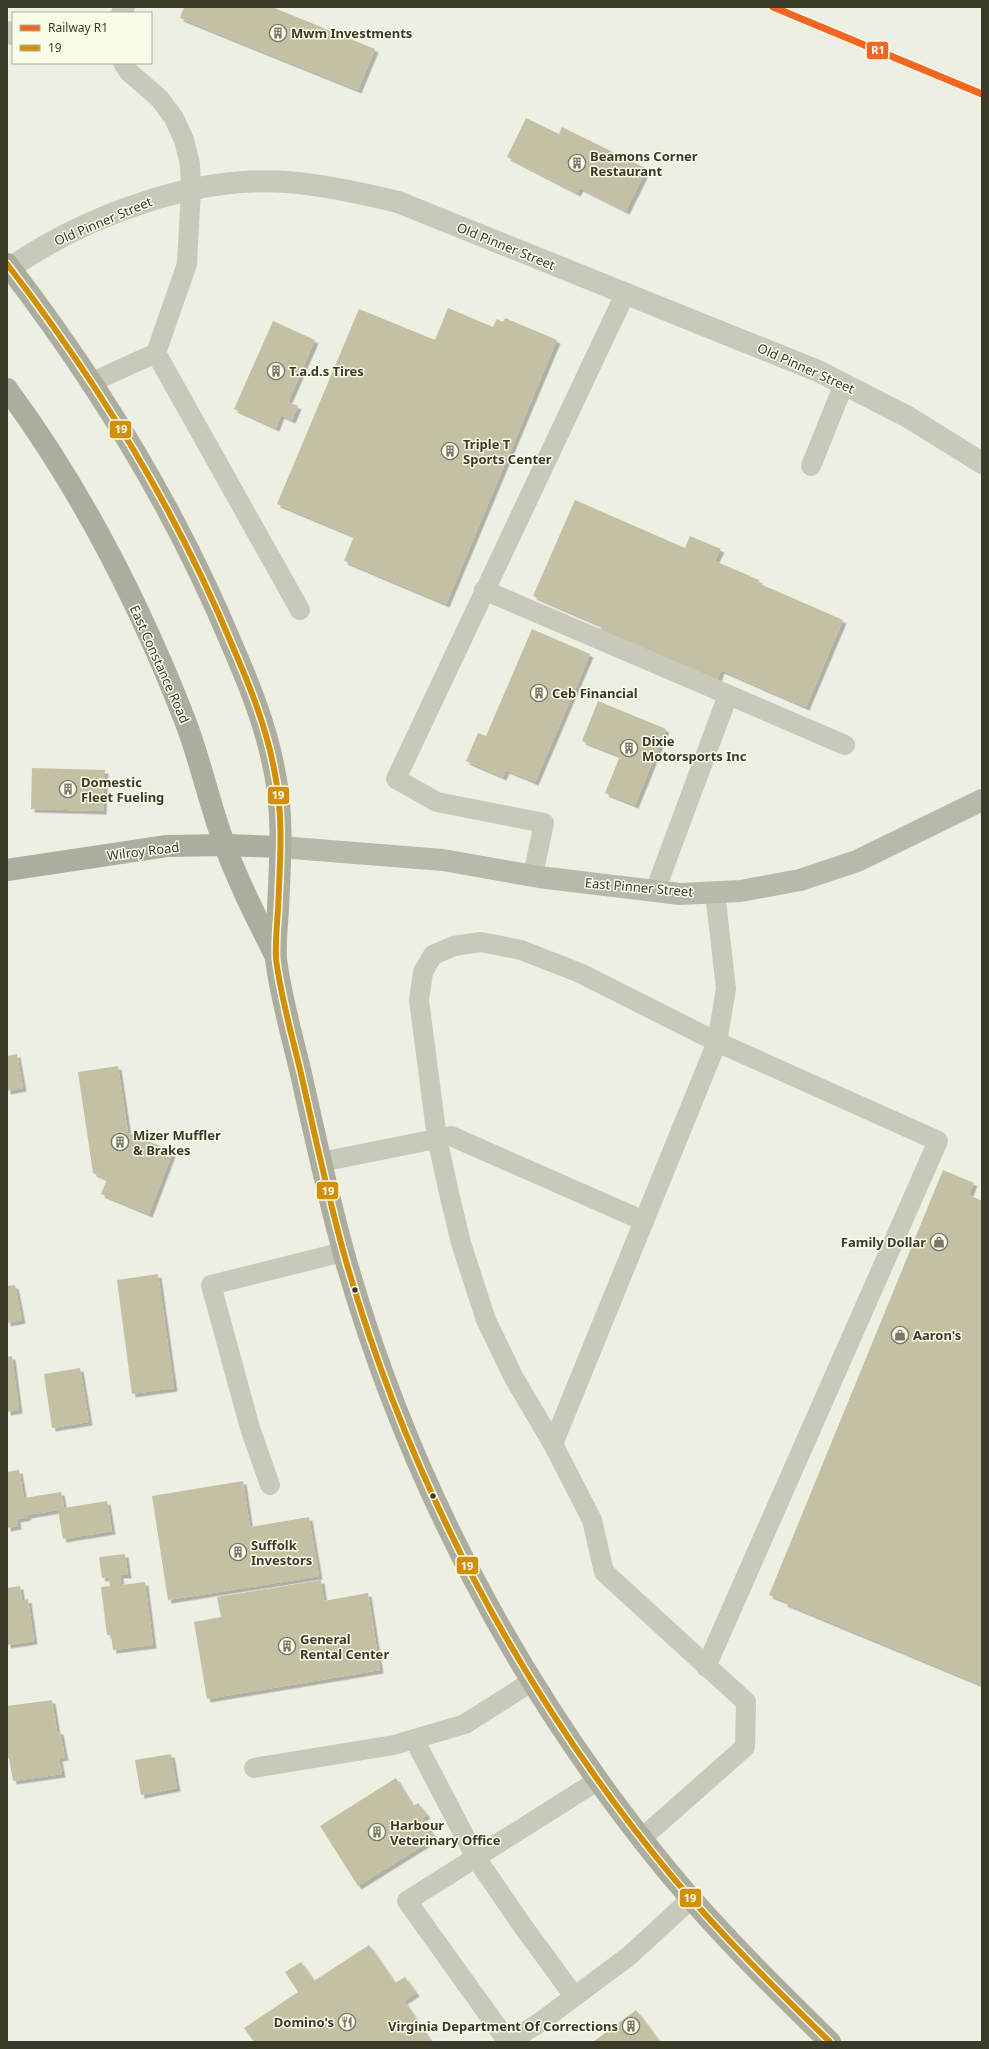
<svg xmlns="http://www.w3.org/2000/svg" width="989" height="2049" font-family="'Noto Sans',sans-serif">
<defs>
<filter id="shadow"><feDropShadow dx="3.5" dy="3.5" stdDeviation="0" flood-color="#0004"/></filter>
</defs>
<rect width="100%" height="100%" fill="#eeefe3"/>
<g fill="#c4c0a3" filter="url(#shadow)">
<polygon points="184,7 272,7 375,49 358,90 180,18"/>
<polygon points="526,118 559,134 562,127 647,169 626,211 580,188 577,193 507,157"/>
<polygon points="448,308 493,327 497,319 503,322 505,318 557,340 446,604 344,561 354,536 277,504 359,309 435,340"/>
<polygon points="273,321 315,340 288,402 298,406 292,420 281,415 276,428 234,409"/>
<polygon points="575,500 685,548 690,536 721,549 715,561 759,580 758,583 843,620 806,707 721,670 717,681 600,630 602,626 533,596"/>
<polygon points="532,629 590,654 535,782 506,770 503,777 466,761 478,733 486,736"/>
<polygon points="598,701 666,729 635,805 605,793 620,756 582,741"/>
<polygon points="32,768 105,770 103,811 31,809"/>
<polygon points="17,1054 23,1088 7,1091 7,1056"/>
<polygon points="118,1066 128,1133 173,1151 149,1214 101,1194 107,1179 93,1173 78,1072"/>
<polygon points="943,1170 974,1183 969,1195 982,1201 982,1685 784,1603 784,1601 769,1595"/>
<polygon points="158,1274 174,1388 132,1394 117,1280"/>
<polygon points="15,1285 22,1320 7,1323 7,1286"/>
<polygon points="12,1356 19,1410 7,1412 7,1357"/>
<polygon points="80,1368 89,1422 52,1428 44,1374"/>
<polygon points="19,1470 24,1498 61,1492 64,1508 107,1501 112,1531 63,1539 58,1510 27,1515 28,1517 17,1519 18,1526 7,1528 7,1472"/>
<polygon points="243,1481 250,1527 309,1517 319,1576 168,1600 152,1496"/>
<polygon points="125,1554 128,1575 120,1575 121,1585 145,1582 153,1645 113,1650 111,1635 107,1635 101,1587 110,1586 109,1577 102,1578 99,1557"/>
<polygon points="321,1580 324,1601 368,1593 380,1670 207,1699 194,1622 221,1617 217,1597"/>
<polygon points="20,1586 22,1601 28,1599 34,1641 7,1645 7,1588"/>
<polygon points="52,1700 57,1731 60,1731 65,1757 59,1758 62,1774 13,1781 9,1758 7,1758 7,1706"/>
<polygon points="171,1754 177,1788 141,1795 135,1760"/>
<polygon points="396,1778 413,1806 418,1803 427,1815 422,1818 435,1838 358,1886 320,1826"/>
<polygon points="369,1945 395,1983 405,1977 416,1993 404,2001 431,2041 254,2042 244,2028 298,1992 285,1972 301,1962 314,1981"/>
<polygon points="636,2010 660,2042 593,2042"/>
</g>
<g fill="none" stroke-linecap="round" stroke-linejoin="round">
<g stroke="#c8c9bb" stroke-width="20">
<polyline points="121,13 125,7"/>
<polyline points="123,63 129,72 159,98 174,118 184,140 190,164 191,189 187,264 156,353"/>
<polyline points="90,383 156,353 300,610"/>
<polyline points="811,466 844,384"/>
<polyline points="484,590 845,745"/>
<polyline points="533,875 544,823 437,802 396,779 625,294"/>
<polyline points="655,891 728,695"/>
<polyline points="321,1162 451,1136 644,1221"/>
<polyline points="553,1444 514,1378 486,1320 461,1243 449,1193 437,1138 419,1000 423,972 433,955 454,946 481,942 521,950 580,973 717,1042 938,1141 706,1667"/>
<polyline points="270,1485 250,1428 211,1285 343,1252"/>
<polyline points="414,1739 476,1858 522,1925 574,1996"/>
<polyline points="254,1768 394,1745 465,1724 531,1682"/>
<polyline points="642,1838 745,1747 746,1702 604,1572 592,1520 553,1444 717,1042 726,989 715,892"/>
<polyline points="508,2042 407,1901 597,1781"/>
<polyline points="508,2042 539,2023 629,1956 692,1898"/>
</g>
<g stroke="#c8c9bb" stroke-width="22">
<polyline points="7,32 13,34"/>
<path d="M10,268C85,216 196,175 287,182C325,185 361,193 398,202L818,371L908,417L982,463"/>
</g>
<polyline stroke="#b8b9ab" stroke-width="22" points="280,847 443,860 539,877 680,894 740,891 800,880 857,861 982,800"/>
<g stroke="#adad9f" stroke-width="22">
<path d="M7,264C96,380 176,510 232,645C249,684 266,726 274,769C284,815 280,862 278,909C277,926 275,943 276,959C281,999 293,1039 302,1078C315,1137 328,1196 344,1254C408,1481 520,1692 670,1874C720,1934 775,1988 830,2042"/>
<path d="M7,389C81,489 141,607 186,723C201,763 210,806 225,846C239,884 257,919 275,955"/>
<polyline points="7,870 167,846 225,845 280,847"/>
</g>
<defs>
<path id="bus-1" d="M7,264C96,380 176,510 232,645C249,684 266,726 274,769C284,815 280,862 278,909C277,926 275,943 276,959C281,999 293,1039 302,1078C315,1137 328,1196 344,1254C408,1481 520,1692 670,1874C720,1934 775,1988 830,2042"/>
</defs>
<use href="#bus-1" stroke="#fafcea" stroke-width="9"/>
<use href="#bus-1" stroke="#d19008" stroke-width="6"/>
<defs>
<polyline id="rail-1" points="773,7 982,94"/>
</defs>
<use href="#rail-1" stroke="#fafcea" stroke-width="10"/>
<use href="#rail-1" stroke="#f26522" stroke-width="7"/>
</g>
<defs>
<symbol id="building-ring" viewBox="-11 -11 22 22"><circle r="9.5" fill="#fafcea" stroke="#7a7969" stroke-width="1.5"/><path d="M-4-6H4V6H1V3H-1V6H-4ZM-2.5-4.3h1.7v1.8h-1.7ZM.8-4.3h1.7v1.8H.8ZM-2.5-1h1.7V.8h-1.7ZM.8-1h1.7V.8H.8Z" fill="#7a7969"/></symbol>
<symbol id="shop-ring" viewBox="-11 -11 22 22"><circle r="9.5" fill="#fafcea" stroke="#7a7969" stroke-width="1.5"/><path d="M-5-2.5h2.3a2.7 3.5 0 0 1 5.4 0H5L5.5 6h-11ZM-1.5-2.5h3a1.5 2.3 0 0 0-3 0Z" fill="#7a7969"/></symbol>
<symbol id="restaurant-ring" viewBox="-11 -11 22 22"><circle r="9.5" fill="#fafcea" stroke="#7a7969" stroke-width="1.5"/><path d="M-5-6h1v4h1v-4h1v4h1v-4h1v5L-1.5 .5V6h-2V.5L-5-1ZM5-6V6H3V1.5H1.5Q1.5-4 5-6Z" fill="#7a7969"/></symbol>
</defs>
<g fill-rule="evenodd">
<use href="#building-ring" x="268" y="23" width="20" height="20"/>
<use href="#building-ring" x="567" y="153" width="20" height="20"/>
<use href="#building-ring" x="266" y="361" width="20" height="20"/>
<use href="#building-ring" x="440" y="441" width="20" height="20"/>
<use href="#building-ring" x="529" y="683" width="20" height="20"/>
<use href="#building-ring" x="619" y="738" width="20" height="20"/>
<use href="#building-ring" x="58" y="779" width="20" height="20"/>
<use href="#building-ring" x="110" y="1132" width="20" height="20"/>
<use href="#shop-ring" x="929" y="1232" width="20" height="20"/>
<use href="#shop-ring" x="890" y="1325" width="20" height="20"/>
<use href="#building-ring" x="228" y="1542" width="20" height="20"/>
<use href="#building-ring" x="277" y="1636" width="20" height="20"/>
<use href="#building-ring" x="367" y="1822" width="20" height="20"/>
<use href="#restaurant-ring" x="337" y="2012" width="20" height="20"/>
<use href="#building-ring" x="621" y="2016" width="20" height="20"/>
</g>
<g fill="#3b3928" stroke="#fafcea" stroke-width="1.5">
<circle cx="355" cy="1290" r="3.5"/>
<circle cx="433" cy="1496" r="3.5"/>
</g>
<g text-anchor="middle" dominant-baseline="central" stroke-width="3" stroke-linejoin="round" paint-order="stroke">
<g font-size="13" font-weight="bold" fill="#3b3928" stroke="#fafcea" text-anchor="start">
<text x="291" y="33">Mwm Investments</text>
<text x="590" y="156">Beamons Corner<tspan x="590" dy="15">Restaurant</tspan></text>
<text x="289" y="371">T.a.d.s Tires</text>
<text x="463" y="444">Triple T<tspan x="463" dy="15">Sports Center</tspan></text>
<text x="552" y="693">Ceb Financial</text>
<text x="642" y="741">Dixie<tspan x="642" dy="15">Motorsports Inc</tspan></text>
<text x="81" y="782">Domestic<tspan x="81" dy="15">Fleet Fueling</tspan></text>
<text x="133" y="1135">Mizer Muffler<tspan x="133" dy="15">&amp; Brakes</tspan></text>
<text x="926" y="1242" text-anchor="end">Family Dollar</text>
<text x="913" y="1335">Aaron's</text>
<text x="251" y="1545">Suffolk<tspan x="251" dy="15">Investors</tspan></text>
<text x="300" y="1639">General<tspan x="300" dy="15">Rental Center</tspan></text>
<text x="390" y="1825">Harbour<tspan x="390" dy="15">Veterinary Office</tspan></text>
<text x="334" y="2022" text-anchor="end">Domino's</text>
<text x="618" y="2026" text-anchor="end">Virginia Department Of Corrections</text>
</g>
<g font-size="13" fill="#3b3928" stroke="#fafcea">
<text transform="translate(103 221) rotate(-23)">Old Pinner Street</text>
<text transform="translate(506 246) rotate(22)">Old Pinner Street</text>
<text transform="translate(806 368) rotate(24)">Old Pinner Street</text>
<text transform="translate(160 664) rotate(66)">East Constance Road</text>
<text transform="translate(143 851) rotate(-7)">Wilroy Road</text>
<text transform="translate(639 887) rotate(5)">East Pinner Street</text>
</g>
</g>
<g stroke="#fafcea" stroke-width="1.5">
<rect x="866" y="41" width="23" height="19" rx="4" fill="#f26522"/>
<rect x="109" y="420" width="23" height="19" rx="4" fill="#d19008"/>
<rect x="267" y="786" width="23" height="19" rx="4" fill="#d19008"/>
<rect x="316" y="1181" width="23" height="19" rx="4" fill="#d19008"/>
<rect x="456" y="1556" width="23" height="19" rx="4" fill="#d19008"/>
<rect x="679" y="1888" width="23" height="20" rx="4" fill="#d19008"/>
</g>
<g font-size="11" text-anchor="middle" font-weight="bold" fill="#fff">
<text x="878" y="54">R1</text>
<text x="121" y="433">19</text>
<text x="278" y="799">19</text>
<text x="328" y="1195">19</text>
<text x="467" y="1570">19</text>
<text x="690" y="1902">19</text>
</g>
<rect width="989" height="2049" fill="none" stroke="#3b3928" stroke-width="16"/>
<rect x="12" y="12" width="140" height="52" fill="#fafcea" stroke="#aeae9c"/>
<rect x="20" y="25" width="20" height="6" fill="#f26522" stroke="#aeae9c"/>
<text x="48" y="32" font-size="12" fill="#3b3928">Railway R1</text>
<rect x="20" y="45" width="20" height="6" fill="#d19008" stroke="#aeae9c"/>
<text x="48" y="52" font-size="12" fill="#3b3928">19</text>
</svg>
